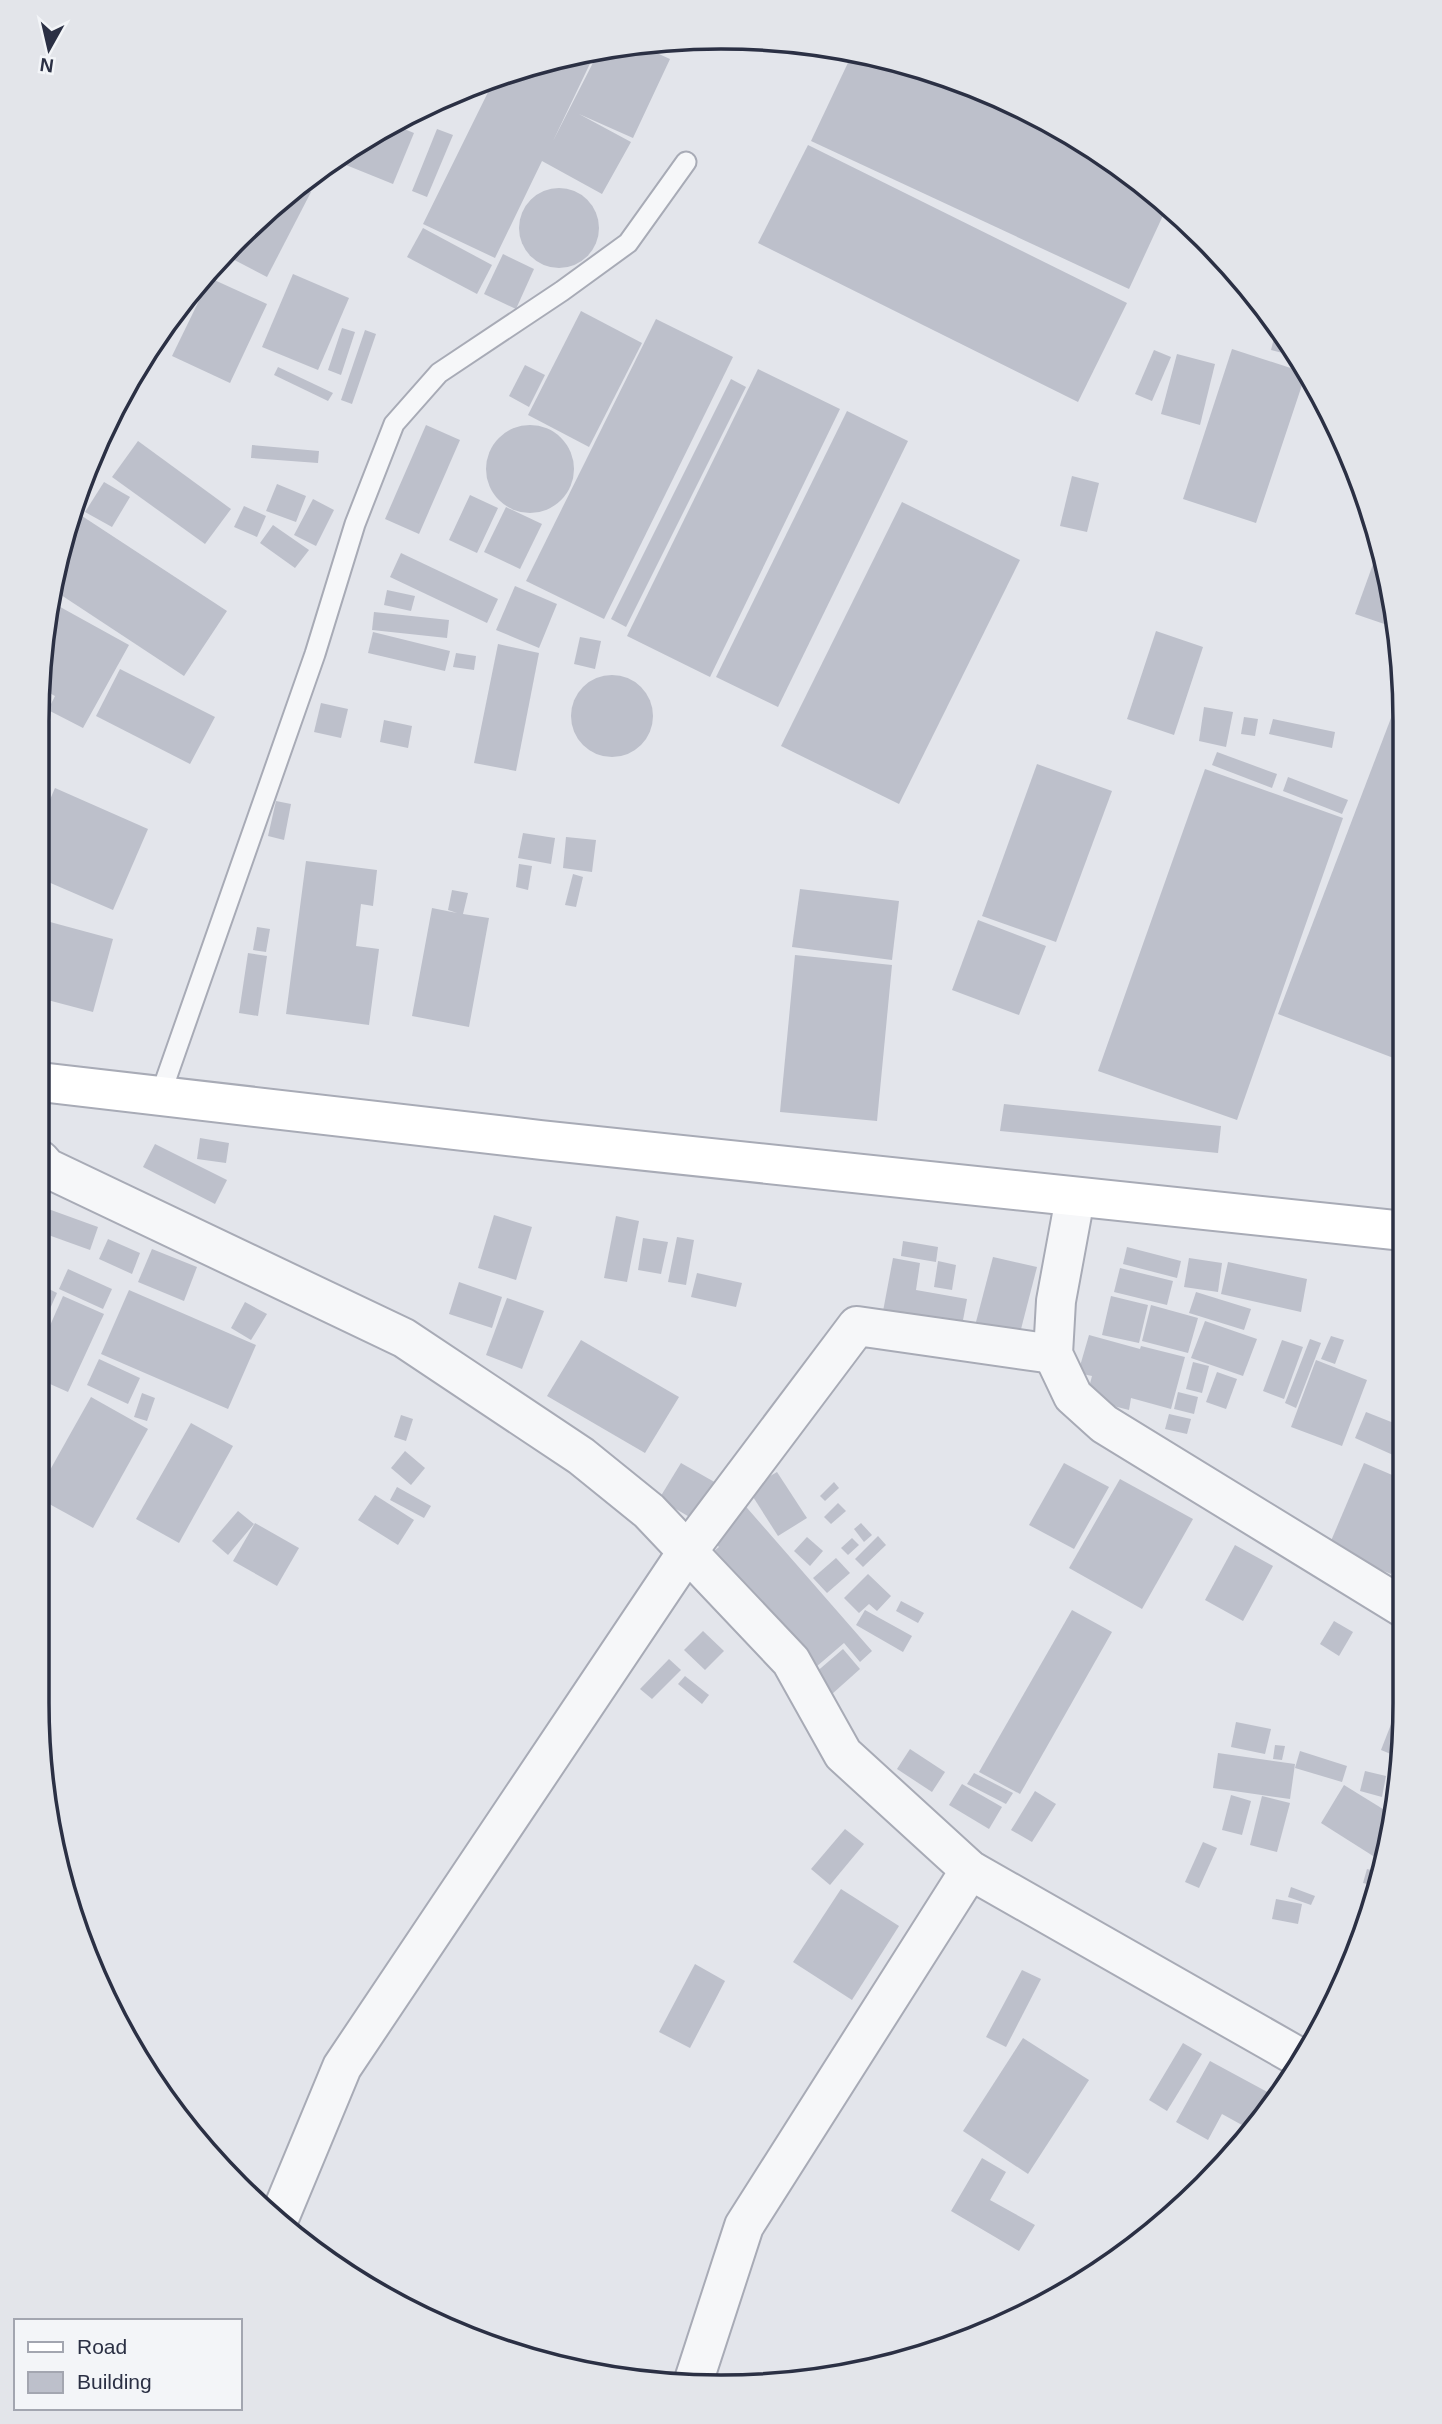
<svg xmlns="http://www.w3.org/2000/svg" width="1442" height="2424" font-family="Helvetica,sans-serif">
<rect width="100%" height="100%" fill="#e3e5eb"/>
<g fill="#bdc0cb">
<polygon points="678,41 673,52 656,43 669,42"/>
<polygon points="639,45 670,59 633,138 579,114 631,142 602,194 542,161 495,258 423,224 495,78 597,49 553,141 600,49"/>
<polygon points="854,50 928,72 1103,153 1166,209 1129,289 811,141"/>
<polygon points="392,124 414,133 393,184 346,165 355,145"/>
<polygon points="437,129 453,135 427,197 412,191"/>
<polygon points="808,145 1127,303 1078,402 758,243"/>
<polygon points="299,186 311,192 267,277 223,254 237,237"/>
<circle cx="559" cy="228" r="40"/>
<polygon points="423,228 492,265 477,294 407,257"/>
<polygon points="503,254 534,269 516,309 484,294"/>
<polygon points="293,274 349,298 318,370 262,347"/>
<polygon points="210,278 267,304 230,383 172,356"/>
<polygon points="581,311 642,343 589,447 528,415"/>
<polygon points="656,319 733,357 604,619 526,581"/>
<polygon points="342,328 355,332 341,375 328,370"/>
<polygon points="365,330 376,334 352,404 341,400"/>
<polygon points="1276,330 1279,330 1298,357 1271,350"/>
<polygon points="1232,349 1306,373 1256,523 1183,499"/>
<polygon points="1154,350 1171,357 1152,401 1135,394"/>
<polygon points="1177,354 1215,364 1200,425 1161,414"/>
<polygon points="525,365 545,375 529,407 509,396"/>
<polygon points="278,367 333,393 328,401 274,375"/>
<polygon points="758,369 840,409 710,677 627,636"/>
<polygon points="731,379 746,387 626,627 611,619"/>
<polygon points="847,411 908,441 778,707 716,677"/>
<polygon points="426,425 460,440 419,534 385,519"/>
<circle cx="530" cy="469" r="44"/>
<polygon points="138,441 231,509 205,544 112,477"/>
<polygon points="252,445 319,451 318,463 251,458"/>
<polygon points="1072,476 1099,483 1087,532 1060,526"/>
<polygon points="104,482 130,497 112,527 85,512"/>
<polygon points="277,484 306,496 296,522 266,511"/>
<polygon points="470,495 498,508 477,553 449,540"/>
<polygon points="313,499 334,510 316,546 294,535"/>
<polygon points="902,502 1020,560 899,804 781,746"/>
<polygon points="244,506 266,516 257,537 234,527"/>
<polygon points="506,507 542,524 520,569 484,552"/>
<polygon points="82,516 227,611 184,676 55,591 65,541"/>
<polygon points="273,525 309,550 295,568 260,543"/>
<polygon points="1381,542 1382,544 1396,628 1355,614"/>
<polygon points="401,553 498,599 487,623 390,577"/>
<polygon points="515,586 557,604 539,648 496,630"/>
<polygon points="387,590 415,596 411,611 384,605"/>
<polygon points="53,603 129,645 83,728 48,710 55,696 38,687 38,676"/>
<polygon points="374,612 449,620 447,638 372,630"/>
<polygon points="1156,631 1203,647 1174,735 1127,719"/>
<polygon points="373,632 450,651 445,671 368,653"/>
<polygon points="580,637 601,641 595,669 574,664"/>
<polygon points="498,644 539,653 516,771 474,763"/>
<polygon points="456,653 476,656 474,670 453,667"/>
<polygon points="120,669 215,717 190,764 96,716"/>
<circle cx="612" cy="716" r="41"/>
<polygon points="1404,684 1404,1062 1278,1014"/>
<polygon points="321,703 348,709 341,738 314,732"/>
<polygon points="1204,707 1233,712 1226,747 1199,741"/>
<polygon points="1244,717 1258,719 1255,736 1241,734"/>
<polygon points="1273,719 1335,732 1332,748 1269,734"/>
<polygon points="384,720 412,726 408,748 380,742"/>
<polygon points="1217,752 1277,774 1272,788 1212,765"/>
<polygon points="1037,764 1112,791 1056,942 982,916"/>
<polygon points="1205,769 1343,818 1237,1120 1098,1071"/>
<polygon points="1288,777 1348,800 1342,814 1283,791"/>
<polygon points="55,788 148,829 113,910 39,878 39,825"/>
<polygon points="276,801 291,804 284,840 268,836"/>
<polygon points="523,833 555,838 551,864 518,858"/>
<polygon points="566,837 596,840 592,872 563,868"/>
<polygon points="306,861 377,870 373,906 361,904 356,946 379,949 369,1025 286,1014"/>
<polygon points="519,864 532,866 528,890 516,887"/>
<polygon points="573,874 583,877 576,907 565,905"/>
<polygon points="800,889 899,901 892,960 792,947"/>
<polygon points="452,890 468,893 463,914 489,918 469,1027 412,1016 432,908 457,913 448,910"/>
<polygon points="39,919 113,939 93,1012 40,998"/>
<polygon points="978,920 1046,946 1019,1015 952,990"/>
<polygon points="257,927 270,929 266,952 253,950"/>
<polygon points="248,953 267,956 258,1016 239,1013"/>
<polygon points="795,955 892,965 877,1121 780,1112"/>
<polygon points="1004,1104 1221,1126 1218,1153 1000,1131"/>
<polygon points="200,1138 229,1143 226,1163 197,1159"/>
<polygon points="155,1144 227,1180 215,1204 143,1167"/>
<polygon points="40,1206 98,1227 90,1250 40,1232"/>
<polygon points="494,1215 532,1227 516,1280 478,1268"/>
<polygon points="616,1216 639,1221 627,1282 604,1278"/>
<polygon points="677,1237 694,1240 686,1285 668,1282"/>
<polygon points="643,1238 668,1242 661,1274 638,1270"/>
<polygon points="108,1239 140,1253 132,1274 99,1259"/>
<polygon points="903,1241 938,1247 936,1262 901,1256"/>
<polygon points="1127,1247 1181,1261 1177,1278 1123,1264"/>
<polygon points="152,1249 197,1267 184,1301 138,1282"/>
<polygon points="993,1257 1037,1267 1020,1333 976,1322"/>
<polygon points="893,1258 920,1263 916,1290 967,1299 960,1336 881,1322"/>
<polygon points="1189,1258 1222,1263 1218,1292 1184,1287"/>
<polygon points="938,1261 956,1265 952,1290 934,1287"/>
<polygon points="1228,1262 1307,1279 1301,1312 1221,1294"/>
<polygon points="1120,1268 1173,1281 1167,1305 1114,1292"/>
<polygon points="68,1269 112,1289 103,1309 59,1289"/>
<polygon points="697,1273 742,1283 736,1307 691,1297"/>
<polygon points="459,1282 502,1297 492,1328 449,1314"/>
<polygon points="41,1285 57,1293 41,1329"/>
<polygon points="129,1290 256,1345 228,1409 101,1354"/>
<polygon points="1196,1292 1251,1309 1244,1330 1189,1313"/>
<polygon points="63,1296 104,1314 68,1392 41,1380 41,1346"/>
<polygon points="1111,1296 1148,1305 1139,1343 1102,1335"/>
<polygon points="507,1298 544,1311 522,1369 486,1355"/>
<polygon points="245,1302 267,1314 251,1340 231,1328"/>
<polygon points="1151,1305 1198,1318 1188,1353 1142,1341"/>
<polygon points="1205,1321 1257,1339 1243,1376 1191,1358"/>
<polygon points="1089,1335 1140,1349 1141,1346 1185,1357 1171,1409 1131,1398 1129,1410 1086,1399 1092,1376 1078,1373"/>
<polygon points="1331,1336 1344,1340 1335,1364 1321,1359"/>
<polygon points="1310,1339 1321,1343 1296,1408 1285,1403"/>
<polygon points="581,1340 679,1397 645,1453 547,1396"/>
<polygon points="1282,1340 1303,1347 1284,1399 1263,1391"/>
<polygon points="99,1359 140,1378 128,1404 87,1385"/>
<polygon points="1316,1360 1367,1380 1342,1446 1291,1427"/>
<polygon points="1193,1362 1209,1366 1202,1393 1186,1389"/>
<polygon points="1217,1372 1237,1379 1226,1409 1206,1402"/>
<polygon points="1403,1380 1404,1380 1404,1424 1392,1421"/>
<polygon points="1178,1392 1198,1397 1194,1414 1174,1409"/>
<polygon points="142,1393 155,1398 147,1421 134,1417"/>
<polygon points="91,1397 148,1429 93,1528 42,1500 41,1486"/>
<polygon points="1366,1412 1404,1427 1402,1459 1355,1438"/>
<polygon points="1169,1414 1191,1419 1187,1434 1165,1429"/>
<polygon points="401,1415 413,1419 406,1441 394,1437"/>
<polygon points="191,1423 233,1446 179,1543 136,1519"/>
<polygon points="405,1451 425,1468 411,1485 391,1468"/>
<polygon points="681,1463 725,1488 703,1525 659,1499"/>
<polygon points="1064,1463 1109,1487 1074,1549 1029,1525"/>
<polygon points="1364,1463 1404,1480 1404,1543 1391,1574 1328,1548"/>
<polygon points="777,1472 807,1518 778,1536 748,1489"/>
<polygon points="1120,1479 1193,1519 1142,1609 1069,1568"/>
<polygon points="834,1482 839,1488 825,1501 820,1496"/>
<polygon points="397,1487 431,1506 424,1518 390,1500"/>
<polygon points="375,1495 414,1520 398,1545 358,1520"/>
<polygon points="741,1501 872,1651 860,1662 844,1643 816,1667 714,1551 719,1547 705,1532"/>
<polygon points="838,1503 846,1511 831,1524 824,1517"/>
<polygon points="238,1511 254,1524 228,1555 212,1541"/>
<polygon points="255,1523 299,1548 277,1586 233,1561"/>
<polygon points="861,1523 872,1535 864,1542 854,1529"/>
<polygon points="878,1536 886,1545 863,1567 855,1559"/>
<polygon points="807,1537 823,1551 810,1566 794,1551"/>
<polygon points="852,1538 859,1545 848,1555 841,1548"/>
<polygon points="1235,1545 1273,1566 1243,1621 1205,1600"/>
<polygon points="836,1558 850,1573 827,1593 813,1578"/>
<polygon points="868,1574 891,1596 877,1611 869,1604 859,1613 844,1598"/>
<polygon points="901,1601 924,1613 918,1623 896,1611"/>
<polygon points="865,1610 912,1636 903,1652 856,1625"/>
<polygon points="1072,1610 1112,1632 1020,1794 979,1772"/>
<polygon points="1334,1621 1353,1632 1339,1656 1320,1644"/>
<polygon points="703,1631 724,1651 705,1670 684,1650"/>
<polygon points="843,1649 860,1669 832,1694 814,1674"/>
<polygon points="669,1659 681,1670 652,1699 640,1689"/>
<polygon points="1402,1667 1404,1668 1404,1698 1394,1695"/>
<polygon points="685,1676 709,1695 702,1704 678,1684"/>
<polygon points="1397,1709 1404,1711 1404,1741 1398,1757 1381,1750"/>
<polygon points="1236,1722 1271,1729 1265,1754 1231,1747"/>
<polygon points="1275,1745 1285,1746 1282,1760 1273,1759"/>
<polygon points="910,1749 945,1772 932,1792 897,1769"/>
<polygon points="1300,1751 1347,1766 1342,1782 1295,1768"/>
<polygon points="1218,1753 1295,1764 1290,1799 1213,1788"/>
<polygon points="1365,1771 1386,1776 1382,1797 1360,1791"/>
<polygon points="974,1773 1013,1793 1006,1804 967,1784"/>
<polygon points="1394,1781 1397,1782 1392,1808 1384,1805"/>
<polygon points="962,1784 1002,1807 989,1829 949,1805"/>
<polygon points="1344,1785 1391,1814 1381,1861 1321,1823"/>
<polygon points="1035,1791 1056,1804 1032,1842 1011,1830"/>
<polygon points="1231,1795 1251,1801 1242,1835 1222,1830"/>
<polygon points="1262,1796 1290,1803 1277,1852 1250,1845"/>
<polygon points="845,1829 864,1844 830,1885 811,1869"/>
<polygon points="1203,1842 1217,1848 1199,1888 1185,1882"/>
<polygon points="1367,1869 1379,1872 1376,1886 1363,1883"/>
<polygon points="1291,1887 1315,1896 1311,1905 1288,1897"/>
<polygon points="841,1889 899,1926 852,2000 793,1962"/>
<polygon points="1276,1899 1302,1904 1298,1924 1272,1919"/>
<polygon points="695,1964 725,1981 690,2048 659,2032"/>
<polygon points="1022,1970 1041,1979 1006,2047 986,2037"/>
<polygon points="1023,2038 1089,2080 1028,2174 963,2131"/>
<polygon points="1183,2043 1202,2054 1167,2111 1149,2100"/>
<polygon points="1210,2061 1273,2095 1251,2130 1222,2114 1208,2140 1176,2122"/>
<polygon points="982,2158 1006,2172 990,2200 1035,2225 1019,2251 951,2211"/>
</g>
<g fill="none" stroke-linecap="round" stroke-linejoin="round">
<defs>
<polyline id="lane" points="160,1096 315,654 355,524 394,424 439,373 562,291 628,243 686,162"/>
<g id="street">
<polyline points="40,1160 47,1168 404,1338 581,1456 649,1511 791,1661 843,1754 970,1870 1302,2059"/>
<polyline points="1075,1198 1056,1301 1053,1354 1073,1396 1104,1424 1404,1608"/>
<polyline points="278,2221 342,2067 687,1552 857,1326 1053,1354"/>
<polyline points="693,2383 744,2226 970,1870"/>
</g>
<polyline id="secondary" points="40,1082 541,1140 1404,1231"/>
</defs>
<use href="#lane" stroke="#a8abb6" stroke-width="23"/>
<use href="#street" stroke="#a8abb6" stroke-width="42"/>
<use href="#secondary" stroke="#a8abb6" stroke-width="42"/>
<use href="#lane" stroke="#f6f7f9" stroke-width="19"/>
<use href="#street" stroke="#f6f7f9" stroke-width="38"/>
<use href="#secondary" stroke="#fff" stroke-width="38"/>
</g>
<path d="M0 0H1442V2424H0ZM721 49H721A672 672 0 0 1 1393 721V1703A672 672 0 0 1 721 2375H721A672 672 0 0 1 49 1703V721A672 672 0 0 1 721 49Z" fill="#e3e5ea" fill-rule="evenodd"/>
<path fill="none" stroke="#2b3044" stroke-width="3.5" d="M721 49H721A672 672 0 0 1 1393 721V1703A672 672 0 0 1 721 2375H721A672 672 0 0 1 49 1703V721A672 672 0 0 1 721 49Z"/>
<rect x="14" y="2319" width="228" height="91" fill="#f3f5f8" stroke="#a3a6b0" stroke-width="2"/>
<rect x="28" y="2342" width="35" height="10" fill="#ffffff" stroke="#a3a6b0" stroke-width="2"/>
<text x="77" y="2354" font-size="21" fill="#2b3044">Road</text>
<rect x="28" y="2372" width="35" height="21" fill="#bdc0cb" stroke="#a3a6b0" stroke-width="2"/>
<text x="77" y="2389" font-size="21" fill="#2b3044">Building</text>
<g transform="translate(49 49) rotate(188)" stroke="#f3f5f8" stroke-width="5" paint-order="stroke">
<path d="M0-5L12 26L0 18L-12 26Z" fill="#2b3044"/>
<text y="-10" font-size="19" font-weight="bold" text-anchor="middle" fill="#2b3044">N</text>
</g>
</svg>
